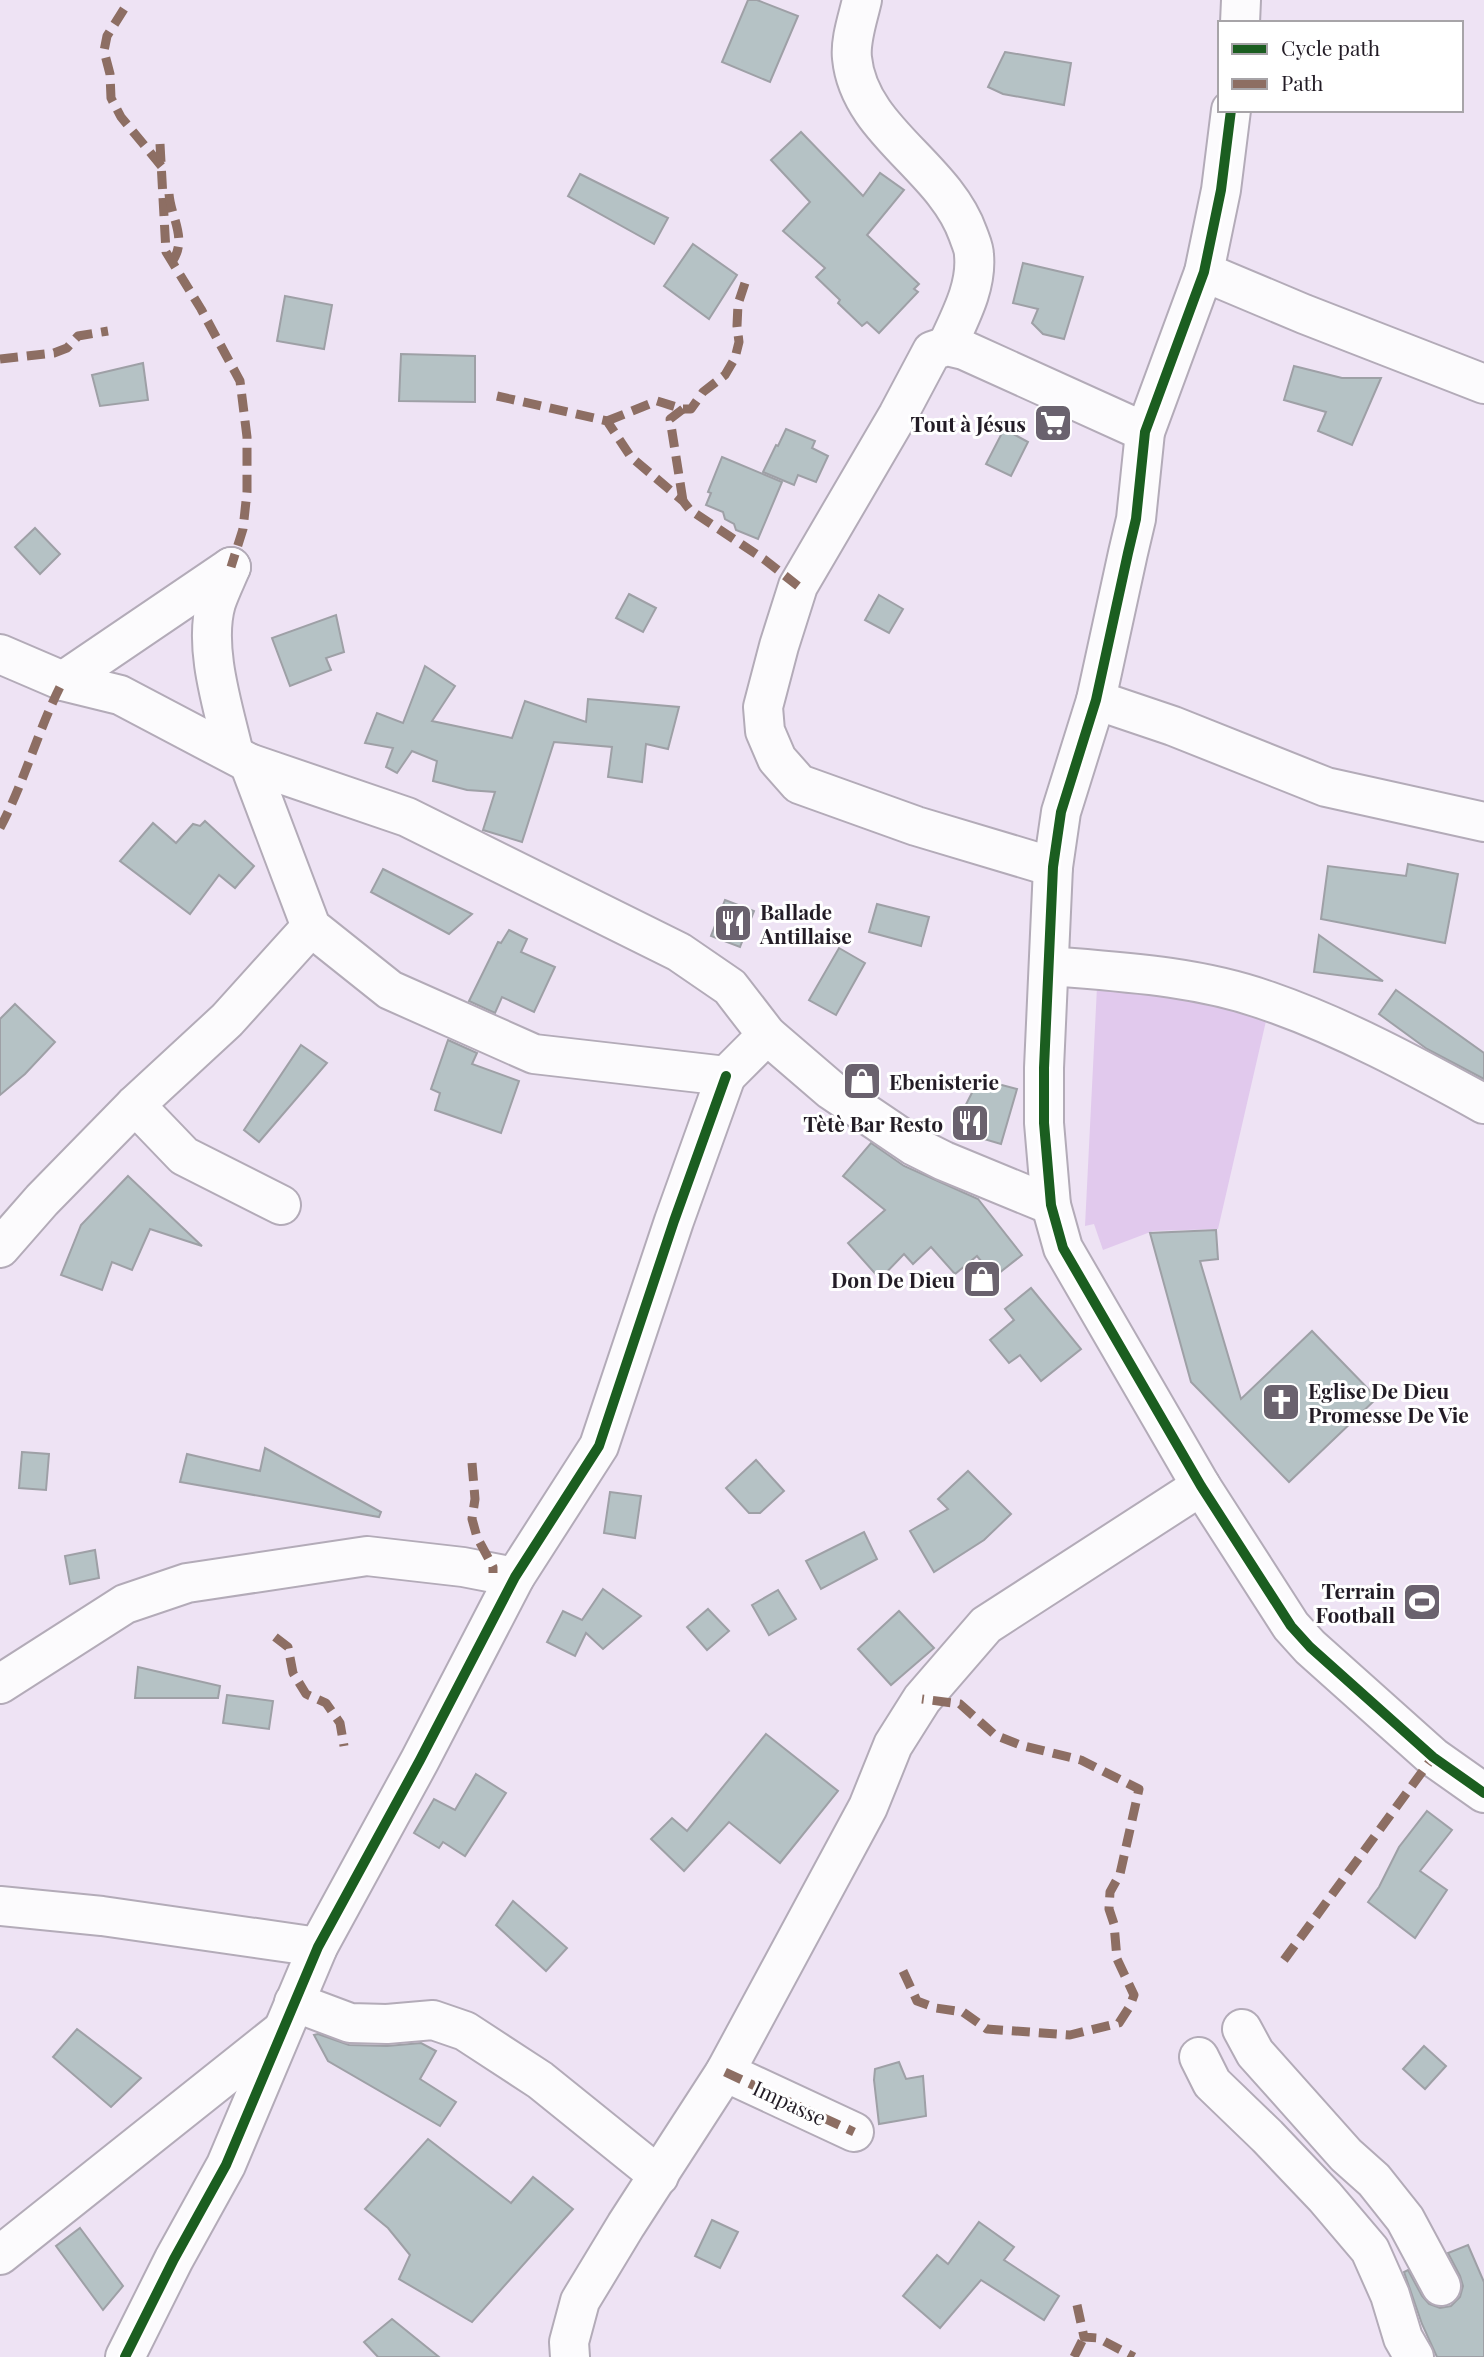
<svg xmlns="http://www.w3.org/2000/svg" width="1484" height="2357" font-family="'Playfair Display',serif">
<rect width="100%" height="100%" fill="#eee3f4"/>
<polygon fill="#e1c9ed" points="1097,987 1269,1008 1218,1229 1153,1231 1103,1250 1094,1224 1085,1226"/>
<g fill="#b5c2c5" stroke="#9ea0a6" stroke-width="2">
<polygon points="748,0 757,0 798,16 770,82 722,62"/>
<polygon points="1005,52 1071,63 1064,105 1003,94 988,87"/>
<polygon points="801,132 863,196 880,173 904,190 867,235 919,284 914,289 918,292 879,333 867,322 862,326 838,303 840,300 816,277 825,268 783,231 810,202 771,160"/>
<polygon points="580,174 668,218 654,244 568,196"/>
<polygon points="693,244 737,275 709,319 664,286"/>
<polygon points="1023,263 1083,277 1064,339 1043,334 1032,323 1038,309 1013,303"/>
<polygon points="285,296 332,305 324,349 277,341"/>
<polygon points="401,354 475,356 475,402 399,401"/>
<polygon points="143,363 148,400 100,406 92,375"/>
<polygon points="1294,366 1342,378 1381,378 1352,445 1318,431 1326,412 1284,400"/>
<polygon points="786,429 815,441 812,448 828,456 816,482 798,475 794,485 763,472 776,445 778,446"/>
<polygon points="1004,429 1028,442 1011,476 986,464"/>
<polygon points="722,457 782,482 758,539 736,530 734,524 725,519 723,512 706,505 711,493 708,492"/>
<polygon points="35,528 60,554 40,574 15,547"/>
<polygon points="629,594 656,608 643,632 616,618"/>
<polygon points="879,595 903,609 889,633 865,620"/>
<polygon points="336,615 344,652 326,658 331,670 290,686 272,638"/>
<polygon points="425,666 455,686 432,721 512,738 525,701 586,722 588,699 679,707 668,749 646,744 642,782 608,777 612,747 554,742 522,842 483,830 495,792 467,790 433,781 437,761 412,751 397,773 386,767 393,748 365,743 377,713 403,723"/>
<polygon points="205,821 254,866 235,888 219,875 190,914 120,861 153,823 176,843 193,824 200,826"/>
<polygon points="1408,864 1458,874 1445,943 1321,919 1328,866 1406,876"/>
<polygon points="383,869 472,914 449,934 371,892"/>
<polygon points="725,900 754,911 740,947 711,936"/>
<polygon points="877,904 929,917 921,946 869,932"/>
<polygon points="509,930 527,939 521,952 555,967 534,1012 502,997 495,1013 469,1001 498,942 501,943"/>
<polygon points="1319,935 1383,981 1314,972"/>
<polygon points="839,948 865,963 836,1015 809,1000"/>
<polygon points="1396,990 1484,1053 1484,1079 1427,1049 1379,1014"/>
<polygon points="15,1004 55,1042 25,1074 0,1095 0,1019"/>
<polygon points="448,1040 477,1053 472,1064 519,1081 501,1133 435,1110 440,1093 431,1089"/>
<polygon points="301,1045 327,1063 259,1142 244,1130"/>
<polygon points="979,1079 1017,1089 1001,1144 953,1130"/>
<polygon points="871,1143 904,1166 978,1199 1022,1255 994,1277 977,1256 955,1274 931,1247 913,1264 904,1254 880,1279 848,1243 885,1210 843,1176"/>
<polygon points="128,1176 202,1246 150,1229 132,1270 112,1262 102,1290 61,1275 81,1225"/>
<polygon points="1216,1230 1218,1259 1200,1261 1241,1399 1312,1331 1377,1398 1289,1482 1191,1382 1150,1233"/>
<polygon points="1031,1288 1081,1349 1041,1381 1020,1355 1009,1363 990,1340 1014,1320 1005,1309"/>
<polygon points="265,1448 381,1512 379,1517 180,1482 187,1454 260,1471"/>
<polygon points="22,1452 49,1454 46,1490 19,1488"/>
<polygon points="756,1460 784,1491 760,1513 749,1513 726,1488"/>
<polygon points="968,1471 1011,1514 984,1540 934,1572 910,1531 948,1509 938,1499"/>
<polygon points="610,1492 641,1496 635,1538 604,1533"/>
<polygon points="864,1532 877,1559 821,1589 806,1561"/>
<polygon points="95,1550 99,1578 70,1584 65,1556"/>
<polygon points="603,1589 641,1616 603,1649 586,1633 575,1656 547,1642 563,1611 582,1620"/>
<polygon points="778,1590 796,1619 769,1635 752,1605"/>
<polygon points="708,1609 729,1631 707,1650 687,1627"/>
<polygon points="899,1611 934,1648 891,1685 858,1649"/>
<polygon points="138,1667 220,1686 218,1698 135,1698"/>
<polygon points="227,1695 273,1701 269,1729 223,1723"/>
<polygon points="766,1734 838,1791 780,1863 729,1822 684,1871 651,1839 672,1818 687,1831"/>
<polygon points="476,1774 506,1793 465,1856 443,1842 439,1848 414,1833 434,1799 455,1810"/>
<polygon points="1427,1811 1452,1830 1420,1871 1447,1890 1415,1938 1368,1902 1379,1887 1399,1847"/>
<polygon points="513,1901 567,1948 546,1971 496,1925"/>
<polygon points="77,2029 141,2078 111,2107 53,2057"/>
<polygon points="318,2034 349,2045 387,2046 421,2043 436,2051 420,2079 456,2102 440,2126 328,2061 314,2035"/>
<polygon points="1424,2046 1446,2066 1425,2089 1403,2069"/>
<polygon points="899,2062 906,2079 923,2076 926,2116 879,2124 874,2080 875,2069"/>
<polygon points="428,2139 511,2203 533,2177 573,2209 472,2322 399,2279 410,2255 388,2228 365,2209"/>
<polygon points="712,2220 738,2232 720,2268 695,2256"/>
<polygon points="979,2222 1014,2247 1004,2260 1059,2296 1044,2320 981,2280 940,2328 903,2296 937,2255 948,2264"/>
<polygon points="80,2228 123,2286 103,2310 56,2246"/>
<polygon points="1468,2245 1484,2282 1484,2357 1437,2357 1422,2324 1404,2272 1408,2270 1422,2296 1429,2304 1440,2308 1451,2306 1460,2297 1463,2286 1460,2276 1448,2253"/>
<polygon points="392,2319 439,2357 378,2357 364,2342"/>
</g>
<g fill="none" stroke-linecap="round" stroke-linejoin="round">
<defs>
<g id="street">
<path d="M862,0C858,18 850,40 852,58C859,131 944,166 968,234C970,240 974,248 974,255C977,287 960,317 947,346"/>
<polyline points="1204,272 1304,314 1484,384"/>
<path d="M231,567C226,579 220,591 216,603C203,648 224,710 234,754"/>
<polyline points="0,654 63,681 120,695 249,763 407,817 679,952 730,987 767,1035 831,1090 914,1146 944,1161 1051,1205"/>
<polyline points="63,681 231,567"/>
<polyline points="1096,700 1173,726 1326,787 1484,822"/>
<polyline points="249,763 311,927 390,990 534,1054 726,1076 767,1035"/>
<polyline points="1053,867 916,826 799,784 777,759 765,731 763,707 779,646 798,586 898,415 932,351 947,346 964,350 1145,432"/>
<path d="M1049,966C1122,972 1198,976 1268,1001C1343,1027 1415,1066 1484,1104"/>
<polyline points="135,1105 184,1156 281,1205"/>
<polyline points="0,1248 42,1200 135,1105 227,1020 311,927"/>
<polyline points="0,1684 125,1604 187,1583 367,1556 463,1567 515,1577"/>
<polyline points="0,1906 102,1916 318,1947"/>
<polyline points="294,2002 350,2023 387,2024 433,2020 465,2031 540,2080 659,2176"/>
<polyline points="1242,2029 1255,2053 1346,2155 1374,2180 1405,2219 1441,2286"/>
<polyline points="1199,2057 1212,2083 1267,2136 1325,2197 1370,2250 1390,2295 1403,2338 1414,2357"/>
<polyline points="725,2072 854,2132"/>
<polyline points="0,2255 280,2032"/>
<polyline points="125,2357 174,2259 226,2165 318,1947 420,1760 515,1577 599,1446 674,1221 726,1076"/>
<polyline points="570,2357 569,2342 580,2301 626,2225 725,2072 868,1807 893,1745 922,1699 986,1625 1201,1486"/>
</g>
<g id="secondary">
<polyline points="1240,23 1241,0"/>
<polyline points="1231,110 1221,190 1204,272 1145,432 1136,519 1128,553 1096,700 1061,812 1053,867 1044,1068 1044,1123 1051,1205 1063,1248 1201,1486 1291,1626 1310,1647 1433,1757 1484,1793"/>
</g>
</defs>
<use href="#street" stroke="#b3abb8" stroke-width="42"/>
<use href="#secondary" stroke="#b3abb8" stroke-width="42"/>
<use href="#street" stroke="#fcfbfd" stroke-width="38"/>
<use href="#secondary" stroke="#fcfbfd" stroke-width="38"/>
<g stroke="#8d6e63" stroke-width="9" stroke-dasharray="18 9" stroke-linecap="butt">
<polyline points="124,9 107,36 104,51 110,74 111,98 121,117 163,168"/>
<polyline points="160,144 166,252 201,309 240,381 247,437 247,492 243,529 231,567"/>
<path d="M169,194C171,218 188,239 172,262"/>
<polyline points="0,359 54,353 67,348 78,336 108,331"/>
<polyline points="497,396 607,421 631,457 683,501 690,510 765,560 798,586"/>
<polyline points="683,409 670,419 683,501"/>
<polyline points="607,421 657,401 683,409 691,409 703,392 725,375 735,358 739,342 737,326 738,304 745,283"/>
<path d="M0,828C25,781 38,729 63,681"/>
<polyline points="472,1463 475,1499 472,1519 477,1537 493,1567 493,1573"/>
<polyline points="275,1637 288,1647 293,1673 306,1694 326,1703 340,1723 344,1746"/>
<polyline points="1284,1960 1433,1757"/>
<polyline points="903,1971 917,2001 936,2008 963,2012 987,2029 1070,2035 1119,2023 1130,2006 1134,1995 1117,1959 1114,1924 1109,1909 1110,1892 1120,1874 1139,1789 1081,1760 1020,1745 995,1735 960,1704 922,1699"/>
<polyline points="725,2072 854,2132"/>
<polyline points="1077,2305 1084,2337 1098,2338 1134,2357"/>
<polyline points="1074,2357 1084,2337"/>
</g>
<defs>
<g id="cycleway">
<polyline points="1231,110 1221,190 1204,272 1145,432 1136,519 1128,553 1096,700 1061,812 1053,867 1044,1068 1044,1123 1051,1205 1063,1248 1201,1486 1291,1626 1310,1647 1433,1757 1484,1793"/>
<polyline points="125,2357 174,2259 226,2165 318,1947 420,1760 515,1577 599,1446 674,1221 726,1076"/>
</g>
</defs>
<use href="#cycleway" stroke="#fff" stroke-width="15"/>
<use href="#cycleway" stroke="#1b5e20" stroke-width="10"/>
</g>
<defs>
<symbol id="supermarket-square" viewBox="-11 -11 22 22"><rect x="-9" y="-9" width="18" height="18" rx="4" fill="#6a626e" stroke="#fff"/><path d="M-6-5.5h2.5l.6 2H6L4.5 2H-2.5L-4.4-4H-6ZM-1.5 3.2a1.3 1.3 0 1 0 .1 0ZM3 3.2a1.3 1.3 0 1 0 .1 0Z" fill="#fff"/></symbol>
<symbol id="restaurant-square" viewBox="-11 -11 22 22"><rect x="-9" y="-9" width="18" height="18" rx="4" fill="#6a626e" stroke="#fff"/><path d="M-5-6h1v4h1v-4h1v4h1v-4h1v5L-1.5 .5V6h-2V.5L-5-1ZM5-6V6H3V1.5H1.5Q1.5-4 5-6Z" fill="#fff"/></symbol>
<symbol id="shop-square" viewBox="-11 -11 22 22"><rect x="-9" y="-9" width="18" height="18" rx="4" fill="#6a626e" stroke="#fff"/><path d="M-5-2.5h2.3a2.7 3.5 0 0 1 5.4 0H5L5.5 6h-11ZM-1.5-2.5h3a1.5 2.3 0 0 0-3 0Z" fill="#fff"/></symbol>
<symbol id="church-square" viewBox="-11 -11 22 22"><rect x="-9" y="-9" width="18" height="18" rx="4" fill="#6a626e" stroke="#fff"/><path d="M-1.2-6h2.4v3.5h3.3v2.4h-3.3V6h-2.4V-.1h-3.3v-2.4h3.3Z" fill="#fff"/></symbol>
<symbol id="stadium-square" viewBox="-11 -11 22 22"><rect x="-9" y="-9" width="18" height="18" rx="4" fill="#6a626e" stroke="#fff"/><path d="M0-5a6.5 5 0 1 0 0 10a6.5 5 0 1 0 0-10ZM-3.5-1.8h7v3.6h-7Z" fill="#fff"/></symbol>
</defs>
<g fill-rule="evenodd">
<use href="#supermarket-square" x="1031" y="401" width="44" height="44"/>
<use href="#restaurant-square" x="711" y="901" width="44" height="44"/>
<use href="#shop-square" x="840" y="1059" width="44" height="44"/>
<use href="#restaurant-square" x="948" y="1101" width="44" height="44"/>
<use href="#shop-square" x="960" y="1257" width="44" height="44"/>
<use href="#church-square" x="1259" y="1380" width="44" height="44"/>
<use href="#stadium-square" x="1400" y="1580" width="44" height="44"/>
</g>
<g text-anchor="middle" dominant-baseline="central" stroke-width="6" stroke-linejoin="round" paint-order="stroke">
<g font-size="21" font-weight="bold" fill="#231c26" stroke="#fff" text-anchor="end">
<text x="1026" y="423">Tout à Jésus</text>
<text x="760" y="911" text-anchor="start">Ballade<tspan x="760" dy="24">Antillaise</tspan></text>
<text x="889" y="1081" text-anchor="start">Ebenisterie</text>
<text x="943" y="1123">Tètè Bar Resto</text>
<text x="955" y="1279">Don De Dieu</text>
<text x="1308" y="1390" text-anchor="start">Eglise De Dieu<tspan x="1308" dy="24">Promesse De Vie</tspan></text>
<text x="1395" y="1590">Terrain<tspan x="1395" dy="24">Football</tspan></text>
</g>
<g font-size="21" fill="#231c26" stroke="#fff">
<text transform="translate(790 2102) rotate(25)">Impasse</text>
</g>
</g>
<rect x="1218" y="21" width="245" height="91" fill="#ffffff" stroke="#a7a4a8" stroke-width="2"/>
<rect x="1232" y="44" width="35" height="10" fill="#1b5e20" stroke="#a7a4a8" stroke-width="2"/>
<text x="1281" y="56" font-size="21" fill="#231c26">Cycle path</text>
<rect x="1232" y="79" width="35" height="10" fill="#8d6e63" stroke="#a7a4a8" stroke-width="2"/>
<text x="1281" y="91" font-size="21" fill="#231c26">Path</text>
</svg>
